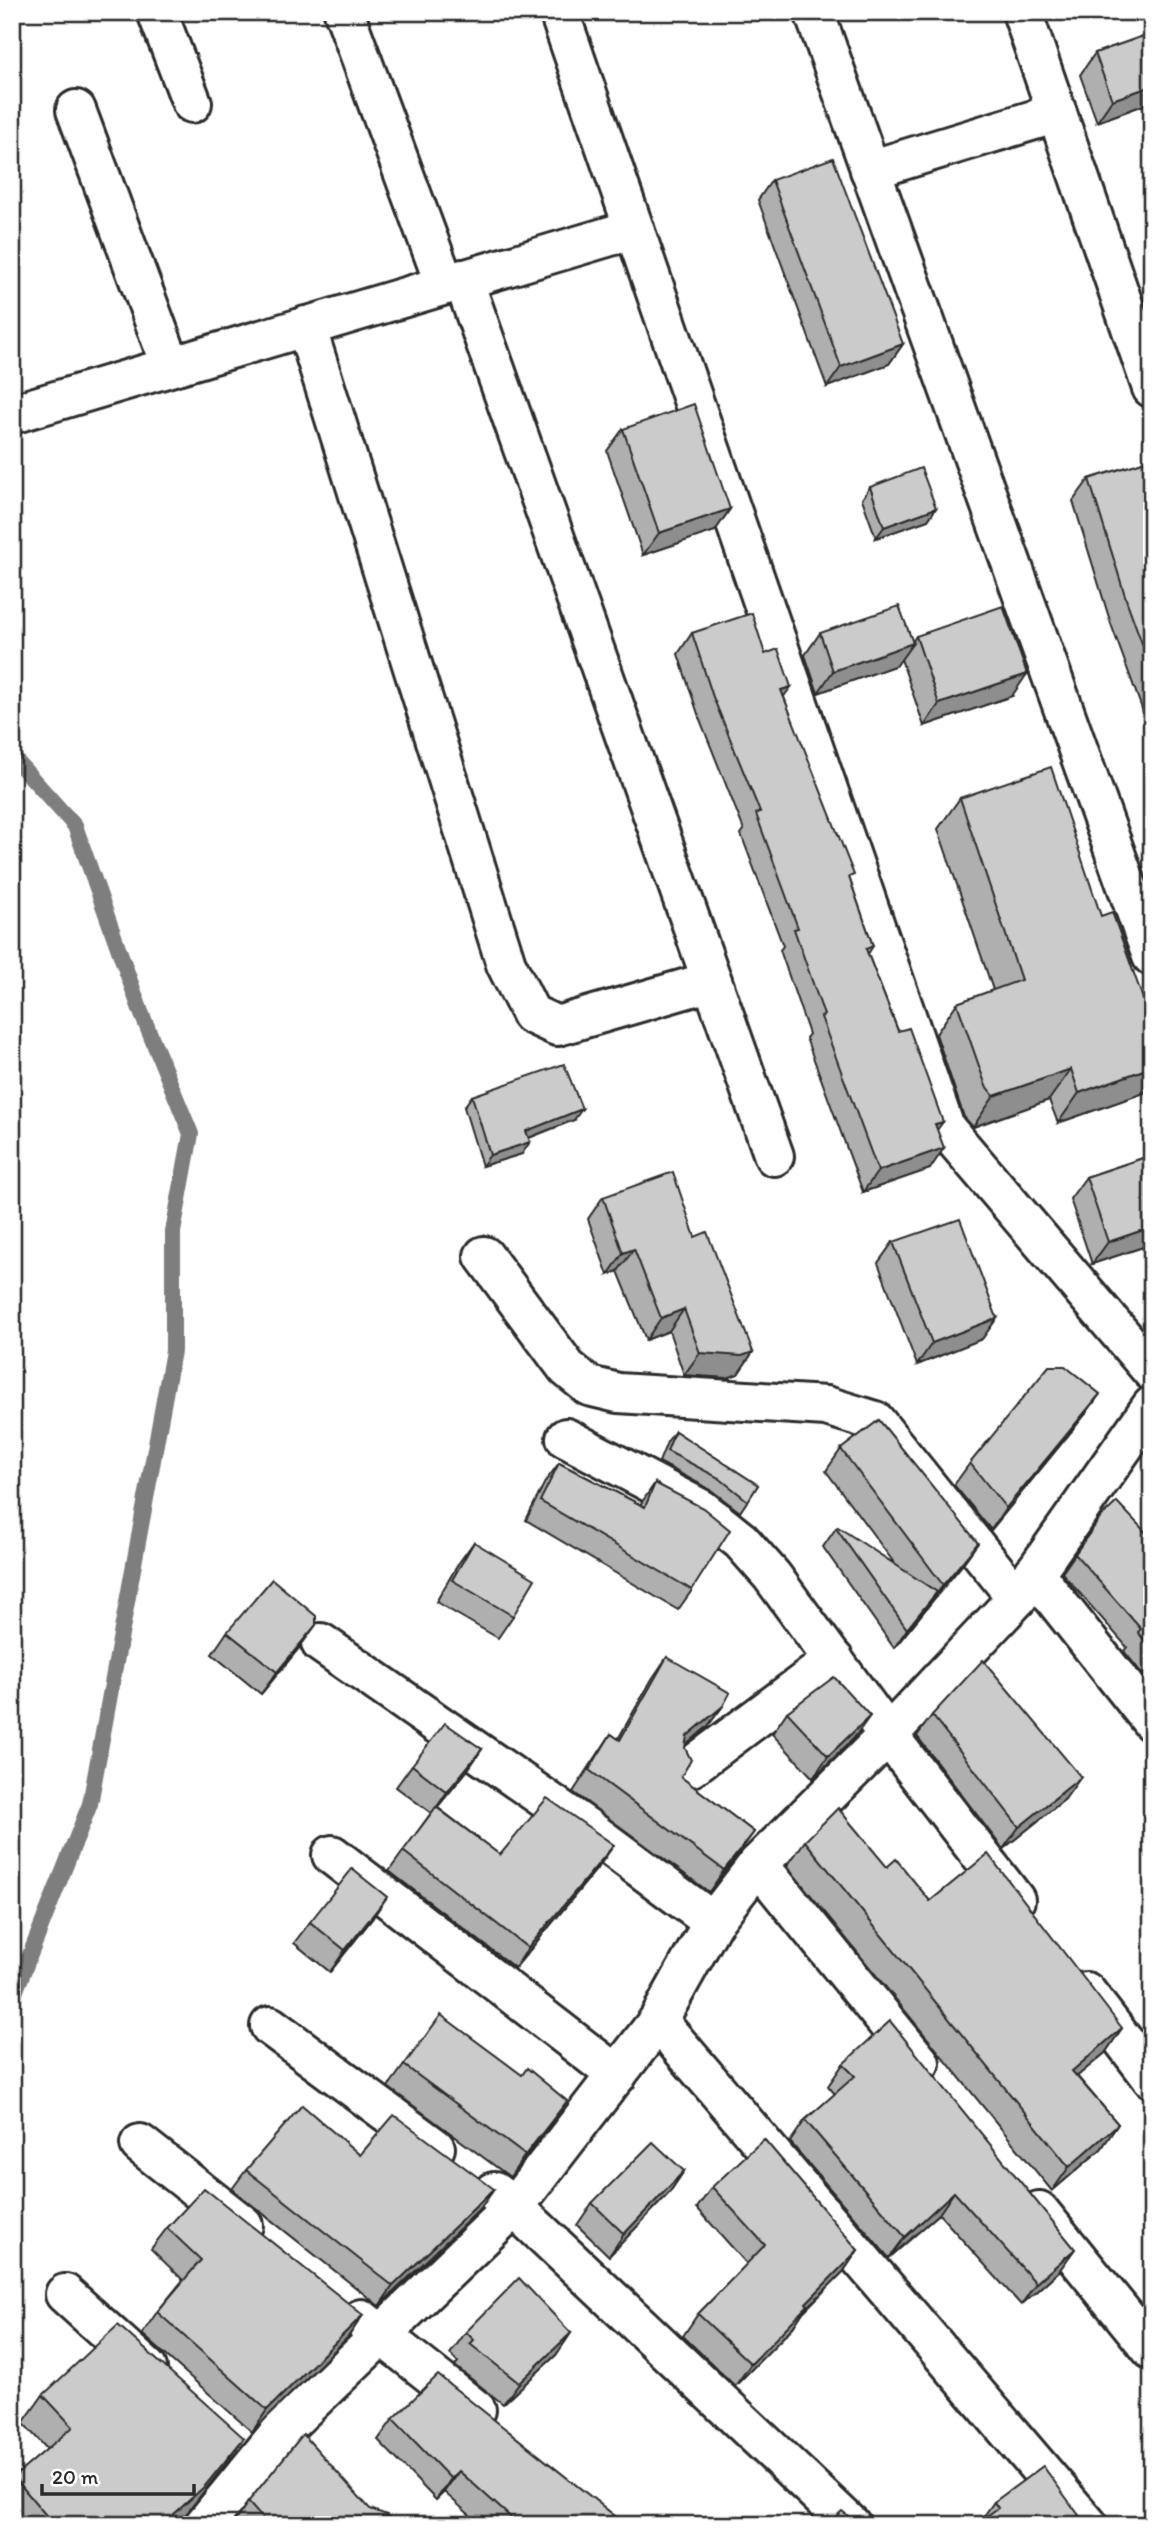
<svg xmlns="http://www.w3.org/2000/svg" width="1164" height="2537" font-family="Itim,sans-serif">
<rect width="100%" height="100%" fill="#fff"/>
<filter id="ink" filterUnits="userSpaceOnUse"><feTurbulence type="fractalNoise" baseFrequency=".0143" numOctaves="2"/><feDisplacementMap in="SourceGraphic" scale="14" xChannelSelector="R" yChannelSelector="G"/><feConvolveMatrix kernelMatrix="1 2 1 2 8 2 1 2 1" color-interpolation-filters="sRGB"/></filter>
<g filter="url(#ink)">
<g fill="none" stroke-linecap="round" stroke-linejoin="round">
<polyline stroke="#7e7e7e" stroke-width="16" points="12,756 75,826 141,1012 191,1134 173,1232 173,1351 90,1804 12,2000"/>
<defs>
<g id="street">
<polyline points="157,12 192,103"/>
<polyline points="344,12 445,285"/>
<polyline points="559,12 945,1128 1152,1371"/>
<polyline points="814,12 1152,956"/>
<polyline points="1022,12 1152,388"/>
<polyline points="76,110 171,366"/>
<polyline points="870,170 1057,113"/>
<polyline points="463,279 774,1156"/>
<polyline points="306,326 506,964 531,1014 557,1026 712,981"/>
<polyline points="12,414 634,229"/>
<polyline points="484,1256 567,1368 589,1386 618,1393 826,1406 875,1421 1017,1598"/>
<polyline points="566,1438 701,1509 741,1541 772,1576 888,1735 1015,1900"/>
<polyline points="1034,1573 1152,1722"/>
<polyline points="321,1643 584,1826 713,1922"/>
<polyline points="691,1767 834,1660"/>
<polyline points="332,1855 617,2075"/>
<polyline points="758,1864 920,2063"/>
<polyline points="1086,1992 1152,2078"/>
<polyline points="658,2021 1088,2525"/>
<polyline points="270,2026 435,2148"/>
<polyline points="140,2144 243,2225"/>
<polyline points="494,2192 514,2207 851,2525"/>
<polyline points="1039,2211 1152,2350"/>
<polyline points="65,2294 147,2368"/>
<polyline points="361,2319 476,2410"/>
<polyline points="204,2525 281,2431 514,2207 658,2021 713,1922 758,1864 888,1735 1017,1598 1152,1406"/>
</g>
</defs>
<use href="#street" stroke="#2b2b2b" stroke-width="44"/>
<use href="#street" stroke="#fff" stroke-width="38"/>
</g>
<g fill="#afafaf" stroke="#2b2b2b" stroke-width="2">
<polygon points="1152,33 1152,102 1097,122 1080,75 1095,53"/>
<polygon points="772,180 903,344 889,364 827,387 758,200"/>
<polygon points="623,429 730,509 715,531 643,555 607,451"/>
<polygon points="1152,459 1152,727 1149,728 1111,624 1073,501 1089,479"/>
<polygon points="870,487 936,508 928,520 876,538 862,499"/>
<polygon points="692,633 765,654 784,697 850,880 873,946 868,954 937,1130 930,1169 863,1192 806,1038 809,1034 780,950 783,946 741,834 744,830 699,717 678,654"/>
<polygon points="820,633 912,642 916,636 1012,696 924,726 901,659 897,665 818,693 805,655"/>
<polygon points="960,798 1144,1093 1058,1123 1049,1100 973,1127 964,1117 936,1034 957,1003 993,990 938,829"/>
<polygon points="472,1096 574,1120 529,1138 522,1154 482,1166 464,1107"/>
<polygon points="1152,1155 1152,1244 1092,1264 1070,1199 1086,1177"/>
<polygon points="603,1197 695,1237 753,1352 738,1374 727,1378 684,1375 669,1331 646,1340 618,1271 608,1275 588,1219"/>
<polygon points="893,1242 997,1318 982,1339 917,1365 878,1263"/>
<polygon points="1100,1394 1084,1416 991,1530 954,1485 970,1463"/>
<polygon points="675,1431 758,1485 740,1512 711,1490 659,1462 667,1442"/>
<polygon points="841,1449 962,1565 894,1648 823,1547 836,1528 895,1564 826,1471"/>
<polygon points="559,1463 640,1505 655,1483 692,1590 678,1610 526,1520 545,1482"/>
<polygon points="1101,1517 1152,1539 1152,1686 1124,1651 1127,1647 1062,1573"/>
<polygon points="474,1542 513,1616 498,1638 436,1602 458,1564"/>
<polygon points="227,1632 300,1647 261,1694 212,1654"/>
<polygon points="667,1657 723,1706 707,1727 685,1746 681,1777 754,1832 709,1892 573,1792 611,1734 618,1739 652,1679"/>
<polygon points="787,1712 854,1738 813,1778 772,1734"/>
<polygon points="932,1715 1065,1799 1003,1849 917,1736"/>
<polygon points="482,1749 467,1771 437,1807 500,1855 600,1865 515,1968 389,1871 431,1813 396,1787 412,1765"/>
<polygon points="805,1841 887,1867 930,1901 1122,2028 1105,2053 1077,2076 1118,2124 1101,2149 1052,2191 787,1866"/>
<polygon points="372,1919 330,1972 294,1943 310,1922"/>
<polygon points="843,2064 1059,2271 1021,2305 939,2214 889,2258 790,2142 805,2120 835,2094 828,2086"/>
<polygon points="404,2065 522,2075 551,2123 510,2177 388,2087"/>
<polygon points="246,2170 494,2189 480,2209 379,2306 232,2189"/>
<polygon points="684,2171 669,2193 609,2256 577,2225 592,2203"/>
<polygon points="712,2187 858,2250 843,2272 803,2312 793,2327 735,2386 683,2336 698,2314 747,2264 697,2208"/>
<polygon points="167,2228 363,2315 348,2337 252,2432 142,2334 157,2312 183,2280 151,2249"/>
<polygon points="466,2332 571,2333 556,2355 503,2404 455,2366 458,2362 450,2354"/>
<polygon points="43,2395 224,2466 186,2514 174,2525 12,2525 12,2479 47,2449 23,2423"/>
<polygon points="393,2419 620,2520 617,2525 481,2525 444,2492 436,2500 378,2440"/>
<polygon points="248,2502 370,2509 395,2525 232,2525"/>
<polygon points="994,2502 1086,2525 981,2520"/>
</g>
<g fill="#8e8e8e" stroke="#2b2b2b" stroke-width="2">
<polygon points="1152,86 1152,102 1097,122 1112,100"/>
<polygon points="903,344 889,364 827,387 841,367"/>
<polygon points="936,508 928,520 876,538 884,527"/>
<polygon points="730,509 715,531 643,555 659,533"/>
<polygon points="913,643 897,665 818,693 833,671"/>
<polygon points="1027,674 1012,696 924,726 939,704"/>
<polygon points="791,687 776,707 781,690"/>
<polygon points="1152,1067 1152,1082 1144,1093 1058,1123 1079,1093"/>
<polygon points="1071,1069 1049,1100 973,1127 994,1096"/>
<polygon points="582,1109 574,1120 518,1142 526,1131"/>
<polygon points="943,1122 928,1142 935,1124"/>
<polygon points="530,1142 522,1154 482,1166 490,1155"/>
<polygon points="944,1148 930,1169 863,1192 878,1171"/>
<polygon points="1152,1227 1152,1244 1092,1264 1108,1242"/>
<polygon points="634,1249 618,1271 608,1275 623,1253"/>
<polygon points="684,1309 669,1331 646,1340 661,1318"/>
<polygon points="997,1318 982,1339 917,1365 932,1343"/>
<polygon points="753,1352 738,1374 727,1378 684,1375 700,1353"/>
<polygon points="1100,1394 1084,1416 991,1530 1006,1508"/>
<polygon points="978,1543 962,1565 927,1607 943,1585"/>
<polygon points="937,1592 924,1611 894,1648 907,1629"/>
<polygon points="316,1625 300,1647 261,1694 277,1672"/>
<polygon points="723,1706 707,1727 671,1758 687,1736"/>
<polygon points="870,1716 854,1738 813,1778 828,1756"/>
<polygon points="482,1749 467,1771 432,1814 447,1792"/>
<polygon points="1081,1777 1065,1799 1003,1849 1019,1827"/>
<polygon points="754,1832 738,1854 709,1892 724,1870"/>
<polygon points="614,1845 600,1865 515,1968 528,1948"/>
<polygon points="387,1897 372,1919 330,1972 345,1950"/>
<polygon points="1122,2028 1105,2053 1055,2095 1072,2071"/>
<polygon points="567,2101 551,2123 510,2177 525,2155"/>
<polygon points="1118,2124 1101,2149 1052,2191 1069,2167"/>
<polygon points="684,2171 669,2193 609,2256 624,2234"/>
<polygon points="494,2189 480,2209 379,2306 393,2286"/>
<polygon points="954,2192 939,2214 889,2258 905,2237"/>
<polygon points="1075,2249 1059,2271 1021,2305 1036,2283"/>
<polygon points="858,2250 843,2272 803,2312 793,2327 735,2386 751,2364 806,2303"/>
<polygon points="363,2315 348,2337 252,2432 267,2410"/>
<polygon points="571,2333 556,2355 503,2404 519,2383"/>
<polygon points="244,2438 224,2466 186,2514 174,2525 162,2525"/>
<polygon points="459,2471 444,2492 436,2500 451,2479"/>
</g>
<g fill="#cbcbcb" stroke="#2b2b2b" stroke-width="2">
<polygon points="1152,33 1152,86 1112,100 1095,53"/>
<polygon points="833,158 903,344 841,367 772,180"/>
<polygon points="694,404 730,509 659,533 623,429"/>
<polygon points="1152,459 1152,671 1127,602 1089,479"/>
<polygon points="921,468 936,508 884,527 870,487"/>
<polygon points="899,606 913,643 833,671 820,633"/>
<polygon points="1003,606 1027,674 939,704 916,636"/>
<polygon points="752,613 765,654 778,649 791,687 781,690 854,875 849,877 873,946 866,949 898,1031 909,1028 943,1122 935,1124 944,1148 878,1171 821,1017 824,1015 794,929 798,928 756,814 760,812 713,697 692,633"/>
<polygon points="1051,767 1101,916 1112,912 1152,1024 1152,1067 1079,1093 1071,1069 994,1096 986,1086 957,1003 1021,980 960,798"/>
<polygon points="564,1064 582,1109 526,1131 530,1142 490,1155 472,1096"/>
<polygon points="1152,1155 1152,1227 1108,1242 1086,1177"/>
<polygon points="673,1172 695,1237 707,1232 753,1352 742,1356 700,1353 684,1309 661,1318 634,1249 623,1253 603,1197"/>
<polygon points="960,1219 997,1318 932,1343 893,1242"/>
<polygon points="1049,1366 1065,1366 1100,1394 1006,1508 970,1463"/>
<polygon points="879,1420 978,1543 943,1585 841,1449"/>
<polygon points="675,1431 758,1485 748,1501 719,1478 667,1451"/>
<polygon points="559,1463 645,1507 655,1483 703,1508 730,1530 692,1590 540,1501"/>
<polygon points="1117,1502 1152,1539 1152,1650 1138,1632 1141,1629 1075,1554 1101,1517"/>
<polygon points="838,1527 937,1592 907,1629 836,1528"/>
<polygon points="474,1542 535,1579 513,1616 452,1580"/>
<polygon points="272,1579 316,1616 316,1625 277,1672 227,1632"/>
<polygon points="667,1657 730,1693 723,1706 687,1736 685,1748 691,1760 681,1777 754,1832 724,1870 589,1770 611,1734 620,1740"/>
<polygon points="983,1660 1081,1777 1019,1827 932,1715"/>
<polygon points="834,1677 870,1716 828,1756 787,1712"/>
<polygon points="445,1723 482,1749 447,1792 412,1765"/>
<polygon points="547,1798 614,1845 528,1948 403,1851 436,1807 500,1855"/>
<polygon points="838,1808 887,1867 896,1859 930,1901 988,1854 1122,2028 1072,2071 1118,2124 1069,2167 805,1841"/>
<polygon points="352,1869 387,1897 345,1950 310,1922"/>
<polygon points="441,2015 522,2075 527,2068 567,2101 525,2155 404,2065"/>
<polygon points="890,2021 1075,2249 1036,2283 954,2192 905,2237 805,2120 855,2076 843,2064"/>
<polygon points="302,2105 360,2155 394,2115 494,2189 393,2286 246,2170"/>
<polygon points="764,2139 858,2250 806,2303 808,2305 751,2364 698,2314 765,2245 712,2187"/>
<polygon points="653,2142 684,2171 624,2234 592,2203"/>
<polygon points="204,2188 363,2315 267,2410 157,2312 201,2260 167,2228"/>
<polygon points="519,2278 571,2333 519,2383 470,2344 474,2340 466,2332"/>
<polygon points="118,2325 244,2438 205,2486 162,2525 54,2525 14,2477 73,2427 43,2395"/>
<polygon points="438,2375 620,2520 616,2525 515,2525 517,2523 459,2471 451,2479 393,2419"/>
<polygon points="303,2434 370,2509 387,2515 395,2525 268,2525 248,2502"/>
<polygon points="1043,2466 1086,2525 974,2525 998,2508 994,2502"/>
<polygon points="842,2511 852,2519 866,2525 826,2525"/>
</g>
</g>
<rect width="1164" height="2537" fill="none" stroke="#fff" stroke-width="42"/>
<rect x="21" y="21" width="1122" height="2495" fill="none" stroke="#2b2b2b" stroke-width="2.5" filter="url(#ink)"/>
<path d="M42 2484v10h152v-10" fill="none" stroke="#2b2b2b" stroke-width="3.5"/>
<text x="52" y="2484" font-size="21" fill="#2b2b2b" stroke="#ffffff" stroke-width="5" paint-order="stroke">20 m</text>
</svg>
